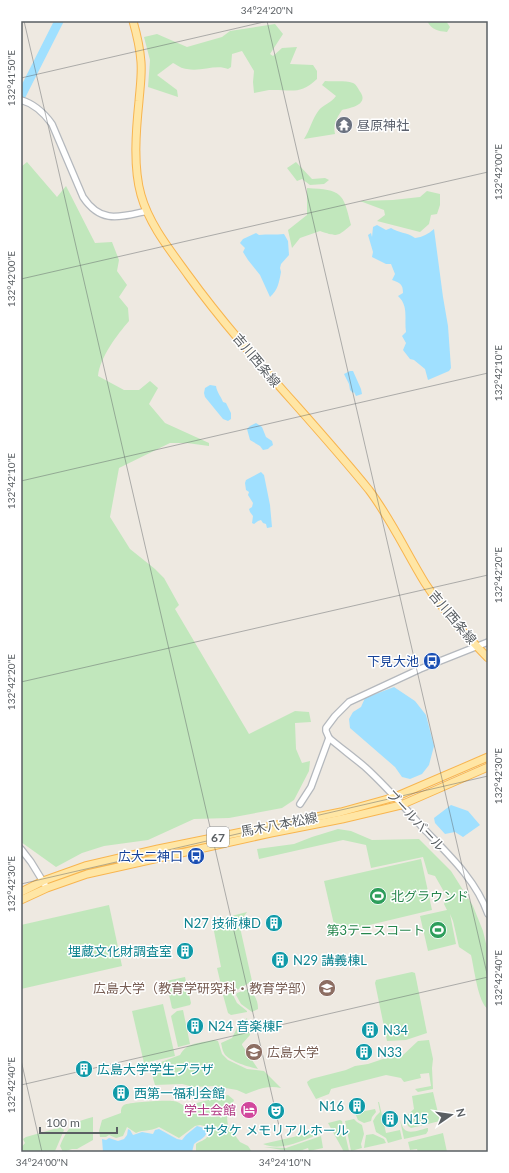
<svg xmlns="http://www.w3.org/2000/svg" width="509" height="1173" font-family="Lato,'Noto Sans JP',sans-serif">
<rect width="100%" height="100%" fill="#eee9e1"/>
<g fill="#c1e7bc">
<path d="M427,21H446L450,27L447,32C438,31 432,30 427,21Z"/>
<path d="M275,24L283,34L270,54L273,56L282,48L297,47L290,64L313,65L317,71V79C299,96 290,89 269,90C264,91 259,92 254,93L253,82L254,71L242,51L232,54L231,67L228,69C216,64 201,72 187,69C182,69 177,65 173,63L157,75L177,90L178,97L148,87L150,60L144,37L157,34L187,47L222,37L230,31Z"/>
<path d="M325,81C334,82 344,80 353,83C357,85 358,89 361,93C368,105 350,108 342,110C336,119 333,124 335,134L304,139C310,130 312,119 319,110C323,105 331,103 336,96L322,85Z"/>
<path d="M27,162L57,197L66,186L95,243L112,242L119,260L117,271L127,285L119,297L128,308L129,321C117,335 100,357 98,376L124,390H139L150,381L158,388L149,404L165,423L209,443V446L187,443H170L119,468L110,517L130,549L155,569L164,578L179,605L175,609L249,734L295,711L309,712L311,722L295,723L296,749L302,763L310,761L309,771L294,800L282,808L229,818L194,819L148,840L104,846L82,853L56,867L21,842V167Z"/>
<polygon points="296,162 312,179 325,178 329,180 324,184 310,185 302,179 297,181 287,168"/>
<path d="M307,188C342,190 343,192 351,225C337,237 338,237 320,231L300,238L292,248L288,230L307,215Z"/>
<polygon points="427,191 440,194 440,205 437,214 431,215 429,224 420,232 377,221 385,215 384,210 360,201 393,200 420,197"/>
<path d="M338,829L351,831L372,840L419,839L451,871L473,906L483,931L488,952V1009C478,1003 474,967 471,955L459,947L453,921L450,914L456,944L428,951L420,916L447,910L444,904L447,897L435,876L428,874L423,857L371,868L366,845L343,840L259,859L257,849L294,844L312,837Z"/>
<polygon points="421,859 432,910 336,933 324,881"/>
<polygon points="109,905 122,966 21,989 21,925"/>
<polygon points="247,912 239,923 252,981 239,989 223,993 217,968 221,967 212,921"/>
<polygon points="412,972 415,973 427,1033 406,1040 387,1041 375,983 376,980"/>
<polygon points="185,977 191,1003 190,1005 174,1009 172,1008 166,981"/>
<path d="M248,989C255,995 258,1000 258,1009L252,1012L241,1004L236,995L237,993Z"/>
<polygon points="232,993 237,1003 247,1011 247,1012 231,1015 228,1013 223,995"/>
<polygon points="163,1004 175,1056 144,1063 132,1011"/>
<polygon points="183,1010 190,1044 178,1047 171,1016 177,1011"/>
<path d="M247,1018L250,1035L242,1044V1045L258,1069C249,1067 228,1061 224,1053C222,1050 222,1046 221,1043L232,1038L237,1028Z"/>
<path d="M214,1040L218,1041L222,1054L228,1060L247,1069L264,1071L281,1088C268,1085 259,1089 246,1094L237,1090L214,1086L194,1087L182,1084L155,1085L151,1071L153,1065L180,1055C187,1042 201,1043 214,1040Z"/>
<polygon points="429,1040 433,1059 432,1068 433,1089 418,1092 415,1089 431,1086 429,1073 420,1074 421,1078 404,1082 401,1078 386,1075 331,1089 329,1094 316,1099 308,1085 307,1082 311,1079 346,1070 355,1066 368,1064 383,1059 402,1056 418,1041"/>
<polygon points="433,1092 440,1121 411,1128 408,1126 405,1117 414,1109 412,1096"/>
<path d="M228,1095L234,1100L227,1118L228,1126L240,1142L248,1146L252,1152H196V1144C205,1139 210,1139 208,1127L200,1125L195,1126L179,1138L159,1127C149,1132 144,1129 136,1133L127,1127L123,1136L116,1138L109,1135L106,1137H100L99,1131L102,1120L121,1113C121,1110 121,1107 124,1105C129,1102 166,1100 173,1101C177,1101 181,1104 185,1106Z"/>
<polygon points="378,1102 379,1102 386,1133 400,1130 402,1139 388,1143 386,1138 376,1132 373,1121 376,1116 380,1112"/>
<polygon points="375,1109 376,1112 372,1117 371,1121 364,1123 358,1120 355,1113"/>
<path d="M93,1117V1140L77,1149H72L63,1152L60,1146C68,1127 72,1122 93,1117Z"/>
<polygon points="354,1119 357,1122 362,1125 364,1134 361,1144 362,1148 351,1151 345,1121"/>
<polygon points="340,1120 342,1121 349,1151 344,1152 328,1123"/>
<path d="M400,1120C401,1122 402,1127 404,1129C409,1135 422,1129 428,1128V1131L426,1134L404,1139Z"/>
<polygon points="61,1127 64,1130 56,1149 54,1152 21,1152 21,1148 25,1143 23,1139 26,1137"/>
<path d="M319,1131L322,1133C303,1140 282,1152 263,1144Z"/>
<polygon points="443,1133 447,1152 418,1152 417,1149 410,1150 408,1142"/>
<polygon points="373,1134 384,1139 386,1143 364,1148 366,1135"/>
<polygon points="321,1136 323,1148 309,1151 308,1148 297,1152 291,1152 290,1150 283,1150 264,1147 286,1148"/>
</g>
<g fill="#a0e0ff">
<path d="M377,225L386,230L391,228C398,233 407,232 415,238C423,237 428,234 434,229L443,297L448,326L451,368L449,371L428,380L425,369L414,360L410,359L403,350L406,343L402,336L406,332C404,319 409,306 398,296L403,293C403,284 400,283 392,280L395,274L391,264H386L372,257L373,252L368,235L371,233L372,237L373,227Z"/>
<path d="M256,233L259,235C267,234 276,235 284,234L288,241L289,255L281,264L280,268L281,272C279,282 278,290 270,297L260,275L248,260L243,252L245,248L240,243L243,239Z"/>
<polygon points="350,371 353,371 361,389 362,394 356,396 354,392 353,393 350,390 349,384 344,374"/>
<path d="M210,385L216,386C217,393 221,396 223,402L226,403L231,413V419L228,421L223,419L205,397L204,393L205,388Z"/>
<polygon points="256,423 262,427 266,437 272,441 273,445 270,447 268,449 263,450 260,446 250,440 247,429 250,426"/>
<polygon points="261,472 264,475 270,505 272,527 267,528 266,524 263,523 261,520 258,521 254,524 252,523 253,516 250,512 249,509 252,507 253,503 248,495 249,492 246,490 245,483 246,480"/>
<polygon points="394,687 415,701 426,715 434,746 429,765 422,774 410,779 402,777 395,767 350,728 349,719 353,712 361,707 365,698"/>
<polygon points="451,805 468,811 480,825 463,837 455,832 445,834 435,823 434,818"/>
<path d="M197,1126L207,1129C207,1138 200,1139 194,1144L192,1152H103L102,1139L106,1140L109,1138L118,1141L124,1139L127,1135L128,1129L130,1130L133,1135L142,1132L153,1134L155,1130L159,1129L177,1139L182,1140L186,1135Z"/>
</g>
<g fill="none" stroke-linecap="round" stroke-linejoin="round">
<polyline stroke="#a0e0ff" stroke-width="9" points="21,96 59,21"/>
<defs>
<g id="minor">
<path d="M21,100C35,104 44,113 52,124L83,197C101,224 119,217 147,211"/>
<path d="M488,642L420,669L349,702L335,716L326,728V731L329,738C341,748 353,757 365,767C386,786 405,808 424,829C449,855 476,880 488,914"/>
<polyline points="300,804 311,787 329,738"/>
<polyline points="21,849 31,862 47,888"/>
</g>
<g id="major">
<path d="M133,21C137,35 140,48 141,62C142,75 140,88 139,101C136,130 133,167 141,195C149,224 170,250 188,275C243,351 310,417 369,490C391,519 406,552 425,583C443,611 466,635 488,658"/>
<polyline points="21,892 43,881 85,866 158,849 341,812 395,797 488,757"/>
<polyline points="21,900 47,888 87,874 271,833 342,819 401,805 488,767"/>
</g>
</defs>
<use href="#minor" stroke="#b4b8bd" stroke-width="8"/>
<use href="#major" stroke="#f8b54f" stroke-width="9"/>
<use href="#minor" stroke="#fff" stroke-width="5.5"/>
<use href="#major" stroke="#ffe6a5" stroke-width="7"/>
</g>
<path fill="none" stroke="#5a5f63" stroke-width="1" stroke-opacity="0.45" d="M24,21L285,1152M267,21L488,978M21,78L268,21M21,279L488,172M21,481L488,373M21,682L488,575M21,884L488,776M21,1060L42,1152M21,1085L488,977"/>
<defs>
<symbol id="temple-disc" viewBox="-11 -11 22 22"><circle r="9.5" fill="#6b7280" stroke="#fff"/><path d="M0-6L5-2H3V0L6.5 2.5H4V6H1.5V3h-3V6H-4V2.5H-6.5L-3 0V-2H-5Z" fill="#fff"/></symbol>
<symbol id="bus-disc" viewBox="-11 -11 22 22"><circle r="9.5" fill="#1a4fb4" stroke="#fff"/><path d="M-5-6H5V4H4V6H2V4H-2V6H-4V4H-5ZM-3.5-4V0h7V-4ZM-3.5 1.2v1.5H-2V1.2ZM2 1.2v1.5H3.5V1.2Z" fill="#fff"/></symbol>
<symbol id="stadium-disc" viewBox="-11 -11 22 22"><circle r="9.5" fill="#2e9e5b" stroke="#fff"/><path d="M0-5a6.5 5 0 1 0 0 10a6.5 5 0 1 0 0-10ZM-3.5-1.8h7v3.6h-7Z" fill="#fff"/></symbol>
<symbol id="building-disc" viewBox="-11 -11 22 22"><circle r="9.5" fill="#0f9aa8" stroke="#fff"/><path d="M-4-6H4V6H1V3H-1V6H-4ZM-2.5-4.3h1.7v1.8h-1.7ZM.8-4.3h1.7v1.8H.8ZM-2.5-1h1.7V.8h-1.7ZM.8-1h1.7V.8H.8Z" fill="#fff"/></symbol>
<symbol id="university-disc" viewBox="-11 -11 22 22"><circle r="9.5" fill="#8d6e63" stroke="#fff"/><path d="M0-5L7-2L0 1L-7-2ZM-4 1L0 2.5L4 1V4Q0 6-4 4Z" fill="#fff"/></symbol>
<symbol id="hotel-disc" viewBox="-11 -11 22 22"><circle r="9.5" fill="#d1479c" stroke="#fff"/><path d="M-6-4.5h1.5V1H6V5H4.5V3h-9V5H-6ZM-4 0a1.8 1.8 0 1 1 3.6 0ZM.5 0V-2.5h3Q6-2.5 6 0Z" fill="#fff"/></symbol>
<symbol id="theatre-disc" viewBox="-11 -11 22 22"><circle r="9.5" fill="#0f9aa8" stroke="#fff"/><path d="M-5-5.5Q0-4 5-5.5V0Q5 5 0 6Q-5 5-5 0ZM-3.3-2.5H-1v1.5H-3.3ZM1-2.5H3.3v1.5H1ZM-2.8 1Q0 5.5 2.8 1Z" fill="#fff"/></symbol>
</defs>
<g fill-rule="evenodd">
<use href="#temple-disc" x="334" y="115" width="20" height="20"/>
<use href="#bus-disc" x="422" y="651" width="20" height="20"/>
<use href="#bus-disc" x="186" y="846" width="20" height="20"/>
<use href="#stadium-disc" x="368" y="886" width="20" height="20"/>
<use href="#building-disc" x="264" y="913" width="20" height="20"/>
<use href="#stadium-disc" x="428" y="920" width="20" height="20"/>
<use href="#building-disc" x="175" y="941" width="20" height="20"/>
<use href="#building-disc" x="270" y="950" width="20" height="20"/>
<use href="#university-disc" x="317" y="978" width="20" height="20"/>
<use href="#building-disc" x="185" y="1016" width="20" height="20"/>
<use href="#building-disc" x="360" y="1020" width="20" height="20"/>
<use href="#university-disc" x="244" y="1042" width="20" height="20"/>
<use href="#building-disc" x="354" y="1042" width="20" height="20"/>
<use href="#building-disc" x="74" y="1059" width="20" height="20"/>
<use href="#building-disc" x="111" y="1083" width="20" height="20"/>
<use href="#building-disc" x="347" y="1096" width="20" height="20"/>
<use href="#hotel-disc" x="239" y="1100" width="20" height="20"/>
<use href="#theatre-disc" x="266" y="1101" width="20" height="20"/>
<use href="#building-disc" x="380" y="1109" width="20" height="20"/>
</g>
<g text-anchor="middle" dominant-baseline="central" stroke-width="3" stroke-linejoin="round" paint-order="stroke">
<rect fill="#fff" stroke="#8c8f92" stroke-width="1" x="207" y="827" width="22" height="20" rx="3"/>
<g font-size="12" font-weight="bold" fill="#5a5f63">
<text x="218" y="837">67</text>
</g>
<g font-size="13" fill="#5b616d" stroke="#fff" text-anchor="start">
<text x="357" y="125">昼原神社</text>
</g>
<g font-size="13" fill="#5a5f63" stroke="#fff">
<text transform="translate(257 360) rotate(50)">吉川西条線</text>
<text transform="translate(453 617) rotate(50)">吉川西条線</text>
<text transform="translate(416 820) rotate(47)">ブールバール</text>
<text transform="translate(279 824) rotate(-11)">馬木八本松線</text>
</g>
<g font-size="13" fill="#164399" stroke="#fff" text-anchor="end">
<text x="419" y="661">下見大池</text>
<text x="183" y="856">広大二神口</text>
</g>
<g font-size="13" fill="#27864d" stroke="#fff" text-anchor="start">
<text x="391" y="896">北グラウンド</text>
<text x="425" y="930" text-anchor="end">第3テニスコート</text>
</g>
<g font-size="13" fill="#0d838f" stroke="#fff" text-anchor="start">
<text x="261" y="923" text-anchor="end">N27 技術棟D</text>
<text x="172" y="951" text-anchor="end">埋蔵文化財調査室</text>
<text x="293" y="960">N29 講義棟L</text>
<text x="208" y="1026">N24 音楽棟F</text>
<text x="383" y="1030">N34</text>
<text x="377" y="1052">N33</text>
<text x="97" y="1069">広島大学学生プラザ</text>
<text x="134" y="1093">西第一福利会館</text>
<text x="344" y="1106" text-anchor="end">N16</text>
<text x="403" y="1119">N15</text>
<text x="276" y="1130" text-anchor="middle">サタケ メモリアルホール</text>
</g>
<g font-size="13" fill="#785e54" stroke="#fff" text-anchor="end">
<text x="314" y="988">広島大学（教育学研究科・教育学部）</text>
<text x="267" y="1052" text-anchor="start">広島大学</text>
</g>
<g font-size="13" fill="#b23c85" stroke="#fff" text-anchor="end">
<text x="236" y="1110">学士会館</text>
</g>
</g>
<rect width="509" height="1173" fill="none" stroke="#ffffff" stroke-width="44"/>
<g transform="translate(451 1115) rotate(77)" stroke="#ffffff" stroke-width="3" paint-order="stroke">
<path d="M0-3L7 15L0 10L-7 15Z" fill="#5a5f63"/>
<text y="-6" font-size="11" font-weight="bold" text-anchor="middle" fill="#5a5f63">N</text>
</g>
<path d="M40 1127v6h77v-6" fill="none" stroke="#5a5f63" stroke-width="2"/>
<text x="46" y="1127" font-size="12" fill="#5a5f63" stroke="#ffffff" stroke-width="3" paint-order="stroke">100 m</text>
<rect x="22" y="22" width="465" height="1129" fill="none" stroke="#5a5f63" stroke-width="1.5"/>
<g font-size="10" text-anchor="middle" fill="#5a5f63">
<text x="267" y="14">34°24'20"N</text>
<text transform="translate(11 78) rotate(-90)" y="4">132°41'50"E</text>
<text transform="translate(498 172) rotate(-90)" y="4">132°42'00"E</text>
<text transform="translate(11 279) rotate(-90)" y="4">132°42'00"E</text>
<text transform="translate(498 373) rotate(-90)" y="4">132°42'10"E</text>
<text transform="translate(11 481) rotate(-90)" y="4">132°42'10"E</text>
<text transform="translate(498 575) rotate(-90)" y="4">132°42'20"E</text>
<text transform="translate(11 682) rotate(-90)" y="4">132°42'20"E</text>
<text transform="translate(498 776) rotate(-90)" y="4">132°42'30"E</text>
<text transform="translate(11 884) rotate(-90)" y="4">132°42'30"E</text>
<text transform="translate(498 978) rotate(-90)" y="4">132°42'40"E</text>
<text transform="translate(11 1085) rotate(-90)" y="4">132°42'40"E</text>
<text x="42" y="1166">34°24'00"N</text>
<text x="285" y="1166">34°24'10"N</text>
</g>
</svg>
